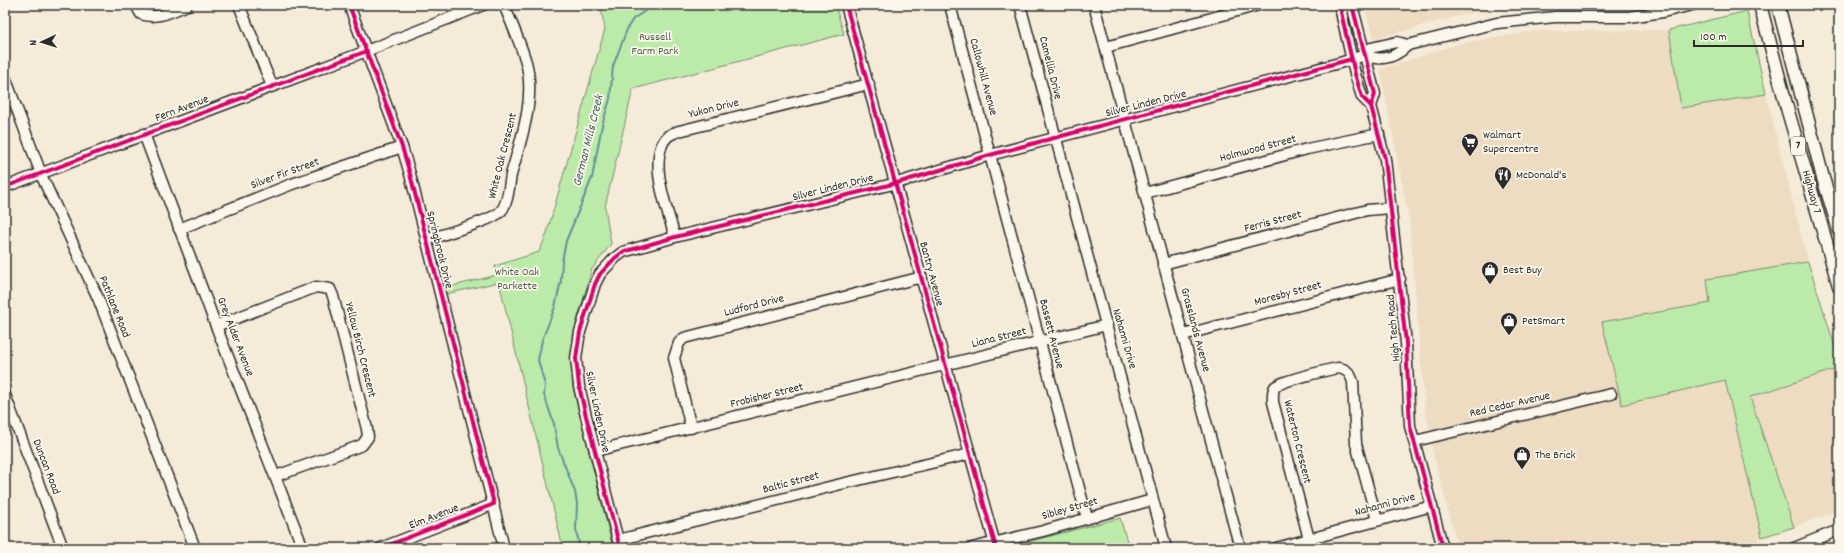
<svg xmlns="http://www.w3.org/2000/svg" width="1844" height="553" font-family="Dekko,sans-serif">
<rect width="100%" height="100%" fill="#f5ebd9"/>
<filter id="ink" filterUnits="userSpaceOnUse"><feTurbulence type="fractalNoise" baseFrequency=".025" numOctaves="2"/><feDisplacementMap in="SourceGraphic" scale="8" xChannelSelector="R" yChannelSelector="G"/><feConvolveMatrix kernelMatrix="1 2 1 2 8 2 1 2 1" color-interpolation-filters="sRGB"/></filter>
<g filter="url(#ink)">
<g fill="#eedcc2">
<polygon points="1364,5 1508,5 1480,10 1374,39"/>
<polygon points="1669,30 1681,108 1766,94 1808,262 1707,279 1711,303 1603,322 1622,405 1725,380 1762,537 1749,548 1458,548 1433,453 1425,409 1409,219 1380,69 1461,43 1535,31"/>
<polygon points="1839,368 1839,510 1794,527 1750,397"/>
</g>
<g fill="#bceba9" stroke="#748b6a">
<polygon points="600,5 835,5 844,34 633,89 605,207 611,244 592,269 573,335 572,371 573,388 613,548 563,548 499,282 446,294 445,288 497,275 495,266 539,252 546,236 605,29"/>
<polygon points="1747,11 1766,94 1681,108 1669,30"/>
<polygon points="1808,262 1839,359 1839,368 1750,397 1794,527 1762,537 1725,380 1622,405 1602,322 1710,303 1707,279"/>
<polygon points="1120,518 1129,548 1012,548 1012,546"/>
</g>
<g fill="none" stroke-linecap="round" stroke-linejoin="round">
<polyline stroke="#62909b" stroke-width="2" points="580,548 576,529 577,504 575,492 558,448 554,424 544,395 545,385 538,360 542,340 555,307 561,281 562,261 566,241 592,178 602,125 610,99 613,66 628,27 633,19 654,5"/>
<defs>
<g id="minor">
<path d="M136,5L141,14C157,20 172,11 187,5"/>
<polyline points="239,5 272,86"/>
<polyline points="349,5 402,147 410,174 504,548"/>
<polyline points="846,5 996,548"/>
<polyline points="950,5 1087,518"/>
<polyline points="1020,5 1166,548"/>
<polyline points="1094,5 1240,548"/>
<polyline points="1345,5 1341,12 1355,74 1362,97 1371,106 1385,159 1406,343 1410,426 1443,548"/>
<polyline points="1349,5 1353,9 1375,94 1371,106"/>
<polyline points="1106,47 1259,5"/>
<path d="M1365,55C1382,62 1395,58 1408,45L1497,23L1555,17H1629L1663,12L1692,5"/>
<polyline points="5,77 43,179 98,298 195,548"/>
<polyline points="144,134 216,326 303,548"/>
<polyline points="5,187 356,55 483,5"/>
<polyline points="1145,193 1307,149 1379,134"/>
<polyline points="179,229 292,184 402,147"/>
<path d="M675,237C668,212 646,157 668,136C671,134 676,132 679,131L869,84"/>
<path d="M426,240C441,235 491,221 500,212C508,205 509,186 511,175C521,139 536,99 526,62C520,42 512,24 504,5"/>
<polyline points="1163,264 1367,210 1391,208"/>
<polyline points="216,326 316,287 330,289 333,296 367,429 368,437 362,445 354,448 276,476"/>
<polyline points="1183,335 1400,279"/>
<polyline points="5,395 63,548"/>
<polyline points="691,428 674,358 679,343 684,338 922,277"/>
<polyline points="1415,441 1611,394"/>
<polyline points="595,451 1107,325"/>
<path d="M1309,539L1273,402C1273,397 1272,391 1275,387C1280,381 1328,370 1338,368C1347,369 1350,373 1353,382L1356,444L1377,520"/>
<polyline points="618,540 837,485 970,454"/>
<polyline points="381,548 494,504"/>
<polyline points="620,548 586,416 579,386 576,358 580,332 595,284 600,274 615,258 623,252 675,237 897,183 990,155 1343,62 1365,55 1371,48 1397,42 1408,45"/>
<polyline points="972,548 1043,531 1152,500"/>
<polyline points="1276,548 1432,506"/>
<polyline points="1794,548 1839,530"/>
</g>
<g id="major">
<polyline points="1760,5 1787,108 1839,286"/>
<polyline points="1778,5 1823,178 1839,230"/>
</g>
</defs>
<use href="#minor" stroke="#2b2b2b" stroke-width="13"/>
<use href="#major" stroke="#2b2b2b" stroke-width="15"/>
<use href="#minor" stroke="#fbf7ec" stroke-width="10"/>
<use href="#major" stroke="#fbf7ec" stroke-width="12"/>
<defs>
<g id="cycleway">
<polyline points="349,5 402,147 410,174 494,504 381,548"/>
<polyline points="846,5 996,548"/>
<polyline points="1345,5 1341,12 1355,74 1362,97 1371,106 1385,159 1406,343 1410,426 1443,548"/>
<polyline points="1349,5 1353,9 1375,94 1371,106"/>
<polyline points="5,187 367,51"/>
<polyline points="620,548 586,416 579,386 576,358 580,332 595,284 600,274 615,258 623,252 675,237 897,183 990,155 1352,59"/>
</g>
</defs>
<use href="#cycleway" stroke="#fbf7ec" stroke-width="6"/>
<use href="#cycleway" stroke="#d6006c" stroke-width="4"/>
</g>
</g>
<defs>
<symbol id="supermarket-pin" viewBox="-11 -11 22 30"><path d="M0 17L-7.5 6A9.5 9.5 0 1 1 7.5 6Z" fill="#2b2b2b" stroke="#fbf7ec"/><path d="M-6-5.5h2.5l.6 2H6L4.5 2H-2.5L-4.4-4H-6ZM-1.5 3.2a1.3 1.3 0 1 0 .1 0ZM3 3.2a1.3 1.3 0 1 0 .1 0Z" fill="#fff"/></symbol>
<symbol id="restaurant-pin" viewBox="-11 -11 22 30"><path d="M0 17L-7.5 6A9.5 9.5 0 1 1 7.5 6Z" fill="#2b2b2b" stroke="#fbf7ec"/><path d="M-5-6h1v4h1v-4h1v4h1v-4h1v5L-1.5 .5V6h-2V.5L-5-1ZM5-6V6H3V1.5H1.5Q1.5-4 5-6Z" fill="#fff"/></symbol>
<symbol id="shop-pin" viewBox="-11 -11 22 30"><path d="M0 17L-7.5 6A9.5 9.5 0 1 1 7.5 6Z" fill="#2b2b2b" stroke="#fbf7ec"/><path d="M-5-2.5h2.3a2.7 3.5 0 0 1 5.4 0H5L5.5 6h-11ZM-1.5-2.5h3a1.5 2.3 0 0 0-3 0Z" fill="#fff"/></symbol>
</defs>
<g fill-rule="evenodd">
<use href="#supermarket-pin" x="1460" y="132" width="20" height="27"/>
<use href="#restaurant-pin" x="1493" y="165" width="20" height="27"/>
<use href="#shop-pin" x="1480" y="260" width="20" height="27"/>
<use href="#shop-pin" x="1499" y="311" width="20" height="27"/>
<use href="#shop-pin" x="1512" y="445" width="20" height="27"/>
</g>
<g text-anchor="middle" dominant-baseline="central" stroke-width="3.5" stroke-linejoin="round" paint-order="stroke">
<rect fill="#fbf7ec" stroke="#696865" stroke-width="1" x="1791" y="137" width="14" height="18" rx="3"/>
<g font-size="11" font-weight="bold" fill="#2b2b2b">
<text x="1798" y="146">7</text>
</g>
<g font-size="12" fill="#4f5b4a" stroke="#fbf7ec">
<text x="655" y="37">Russell<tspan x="655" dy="14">Farm Park</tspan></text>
<text x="517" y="272">White Oak<tspan x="517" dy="14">Parkette</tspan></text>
</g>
<g font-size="12" fill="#2b2b2b" stroke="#fbf7ec">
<text transform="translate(1050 68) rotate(76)">Camellia Drive</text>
<text transform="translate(983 77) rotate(75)">Callowhill Avenue</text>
<text transform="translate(1146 104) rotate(-14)">Silver Linden Drive</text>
<text transform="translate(182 109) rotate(-21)">Fern Avenue</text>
<text transform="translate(714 109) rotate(-14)">Yukon Drive</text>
<text transform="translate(1258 149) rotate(-15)">Holmwood Street</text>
<text transform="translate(503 156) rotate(-76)">White Oak Crescent</text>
<text transform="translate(285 174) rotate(-20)">Silver Fir Street</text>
<text transform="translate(833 188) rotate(-14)">Silver Linden Drive</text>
<text transform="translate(1811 192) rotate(74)">Highway 7</text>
<text transform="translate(1273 222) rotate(-15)">Ferris Street</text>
<text transform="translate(439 250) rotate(76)">Springbrook Drive</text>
<text transform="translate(931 274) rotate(75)">Bantry Avenue</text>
<text transform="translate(1288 294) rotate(-15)">Moresby Street</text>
<text transform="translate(754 306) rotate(-14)">Ludford Drive</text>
<text transform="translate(114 307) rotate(68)">Pathlane Road</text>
<text transform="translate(1394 328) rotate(-95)">High Tech Road</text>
<text transform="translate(1195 330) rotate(75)">Grasslands Avenue</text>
<text transform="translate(1051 334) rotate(76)">Bassett Avenue</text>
<text transform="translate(235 337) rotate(69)">Grey Alder Avenue</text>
<text transform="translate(999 338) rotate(-14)">Liana Street</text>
<text transform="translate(1124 339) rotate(74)">Nahanni Drive</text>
<text transform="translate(360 350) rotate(76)">Yellow Birch Crescent</text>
<text transform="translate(767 396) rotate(-14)">Frobisher Street</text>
<text transform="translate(1510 405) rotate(-13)">Red Cedar Avenue</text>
<text transform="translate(597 412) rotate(78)">Silver Linden Drive</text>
<text transform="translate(1297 442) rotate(76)">Waterton Crescent</text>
<text transform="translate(46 467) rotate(69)">Duncan Road</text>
<text transform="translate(791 483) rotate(-15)">Baltic Street</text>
<text transform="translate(1385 505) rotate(-15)">Nahanni Drive</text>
<text transform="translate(1070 509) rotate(-16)">Sibley Street</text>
<text transform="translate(434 517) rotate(-21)">Elm Avenue</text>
</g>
<g font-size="12" fill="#2b2b2b" stroke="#fbf7ec" text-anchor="start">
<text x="1483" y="135">Walmart<tspan x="1483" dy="14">Supercentre</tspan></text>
<text x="1516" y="175">McDonald's</text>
<text x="1503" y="270">Best Buy</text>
<text x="1522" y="321">PetSmart</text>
<text x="1535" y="455">The Brick</text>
</g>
<g font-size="13" font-style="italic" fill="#475d63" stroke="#fbf7ec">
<text transform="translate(589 141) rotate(-76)">German Mills Creek</text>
</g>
</g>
<rect width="1844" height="553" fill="none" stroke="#fbf7ec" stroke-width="20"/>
<rect x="10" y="10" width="1824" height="533" fill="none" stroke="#2b2b2b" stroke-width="1.5" filter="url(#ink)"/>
<g transform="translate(42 42) rotate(266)" stroke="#fbf7ec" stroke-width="3" paint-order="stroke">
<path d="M0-3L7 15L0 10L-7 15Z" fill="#2b2b2b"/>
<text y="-6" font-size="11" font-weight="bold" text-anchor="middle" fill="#2b2b2b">N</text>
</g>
<path d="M1694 40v6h109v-6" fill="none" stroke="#2b2b2b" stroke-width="2"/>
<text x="1700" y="40" font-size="12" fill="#2b2b2b" stroke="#fbf7ec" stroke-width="3" paint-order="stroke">100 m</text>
</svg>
